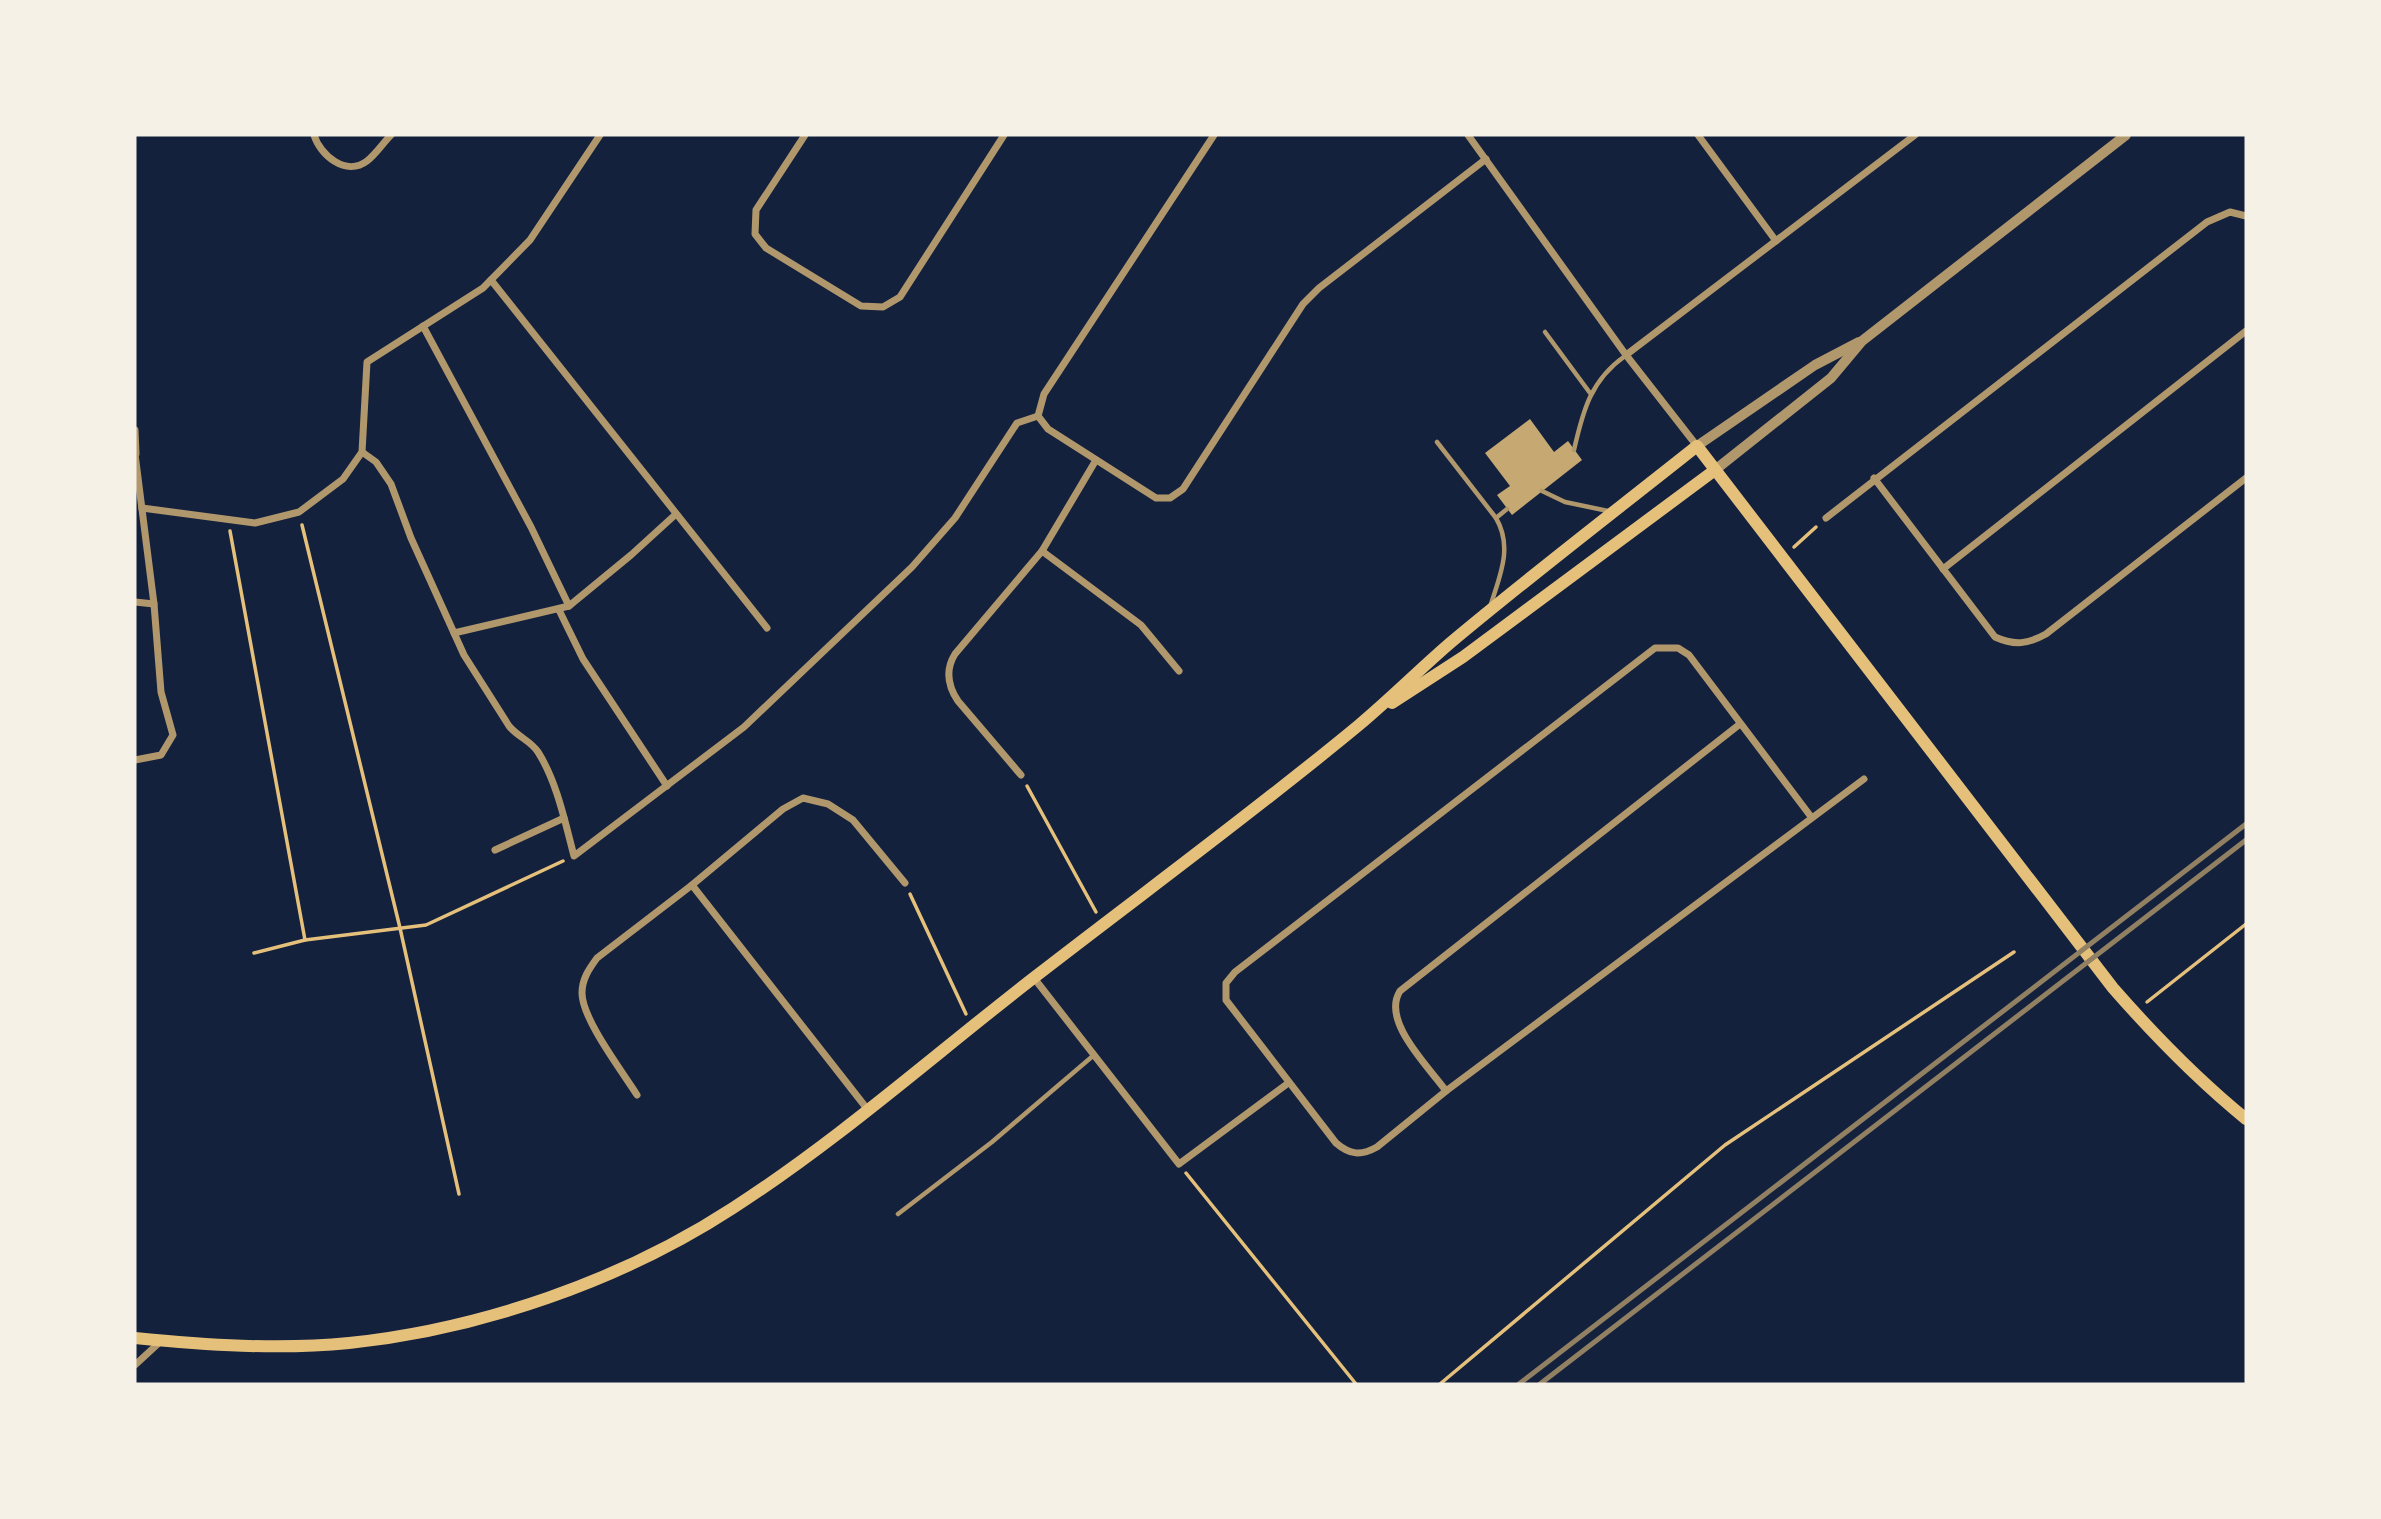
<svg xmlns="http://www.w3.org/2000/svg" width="2381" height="1519" font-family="'Public Sans',sans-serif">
<rect width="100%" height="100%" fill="#14213d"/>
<polygon fill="#c6a872" points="1530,419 1554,452 1568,441 1582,460 1512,515 1497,495 1510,486 1485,453"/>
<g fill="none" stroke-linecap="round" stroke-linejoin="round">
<g stroke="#e5c07b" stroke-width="3.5">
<polyline points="302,525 400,928 459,1194"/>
<polyline points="230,531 305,940"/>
<polyline points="1794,547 1816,527"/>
<polyline points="1027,786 1096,912"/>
<polyline points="910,894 966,1014"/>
<polyline points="254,953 305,940 426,925 563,861"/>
<polyline points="2147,1002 2246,924"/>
<polyline points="1186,1173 1356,1384"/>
<polyline points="1440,1384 1725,1145 2014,952"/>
</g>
<g stroke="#b1986c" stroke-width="4.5">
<polyline points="1545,332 1590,393"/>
<polyline points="1437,442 1496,518"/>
<path d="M1574,450C1583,410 1591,380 1625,356"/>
<polyline points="1542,491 1565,502 1608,511"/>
<path d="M1491,604C1500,575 1513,547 1496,518L1507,509"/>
<polyline points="898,1214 992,1142 1094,1055"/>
</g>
<g stroke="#b1986c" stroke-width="7">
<path d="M314,135C320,155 346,177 367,161C376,154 383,143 391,135"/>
<polyline points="805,135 756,210 755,234 766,248 861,306 883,307 900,297 1004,135"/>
<polyline points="1468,135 1626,355 1697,446"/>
<polyline points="1698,135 1776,241"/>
<polyline points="491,280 767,628"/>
<polyline points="423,326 531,527 569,606"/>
<polyline points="1626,355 1915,135"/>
<polyline points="1038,416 1048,429 1156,498 1170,498 1183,489 1303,304 1319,288 1486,159"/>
<polyline points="1038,416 1044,394 1214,135"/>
<polyline points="135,430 136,454"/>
<path d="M362,452L376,462L391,484L411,538L464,655L509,726C518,737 531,741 538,752C557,782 565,822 574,856L744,727L912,567L955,518L1017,423L1038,416"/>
<polyline points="135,454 154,604 161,692 173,735 161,755 135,760"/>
<path d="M1874,478L1995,637C2015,646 2028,644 2046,634L2246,478"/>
<polyline points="142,508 255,523 299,512 343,479 362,452 367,362 483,288 530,240 600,135"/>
<polyline points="1826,518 2207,222 2230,212 2246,216"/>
<polyline points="1042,551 1141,625 1179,671"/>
<polyline points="1943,569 2246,331"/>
<polyline points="135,602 154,604"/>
<polyline points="559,610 583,659 667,786"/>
<polyline points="454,633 569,606 631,555 676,514"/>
<path d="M1021,775L958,701C948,686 945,670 955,654L1042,551L1096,460"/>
<path d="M1812,818L1689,655L1678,648H1655L1235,972L1226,983V1000L1336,1143C1350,1155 1361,1156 1377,1147L1446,1091L1812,818L1864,779"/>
<polyline points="495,850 564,818"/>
<polyline points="692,885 868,1110"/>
<polyline points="1034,978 1179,1164 1287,1084"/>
<path d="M1446,1091C1428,1066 1381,1021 1400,991L1740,724"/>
<path d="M637,1095C622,1071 582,1019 582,993C582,979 589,969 597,958L692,885L783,809L803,798L828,804L853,820L905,883"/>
<polyline points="135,1365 161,1341"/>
</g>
<g stroke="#b1986c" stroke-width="10">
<polyline points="1697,446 1815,365 1859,342"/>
<polyline points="1715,470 1831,378 1862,341 2126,135"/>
</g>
<g stroke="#e5c07b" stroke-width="12">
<polyline points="1392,703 1463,657 1715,470"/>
<path d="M135,1338C205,1345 279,1350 349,1343C481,1329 621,1281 733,1208C840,1139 935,1054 1036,976C1143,893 1254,812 1359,725C1390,699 1419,670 1449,644C1530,576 1614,512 1697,446L2113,988C2155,1036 2197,1079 2246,1119"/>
</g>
<g stroke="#918062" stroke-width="5">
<polyline points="1519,1384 2246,824"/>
<polyline points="1540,1384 2246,840"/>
</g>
</g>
<rect width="2381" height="1519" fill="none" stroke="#f6f1e7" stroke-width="273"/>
</svg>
